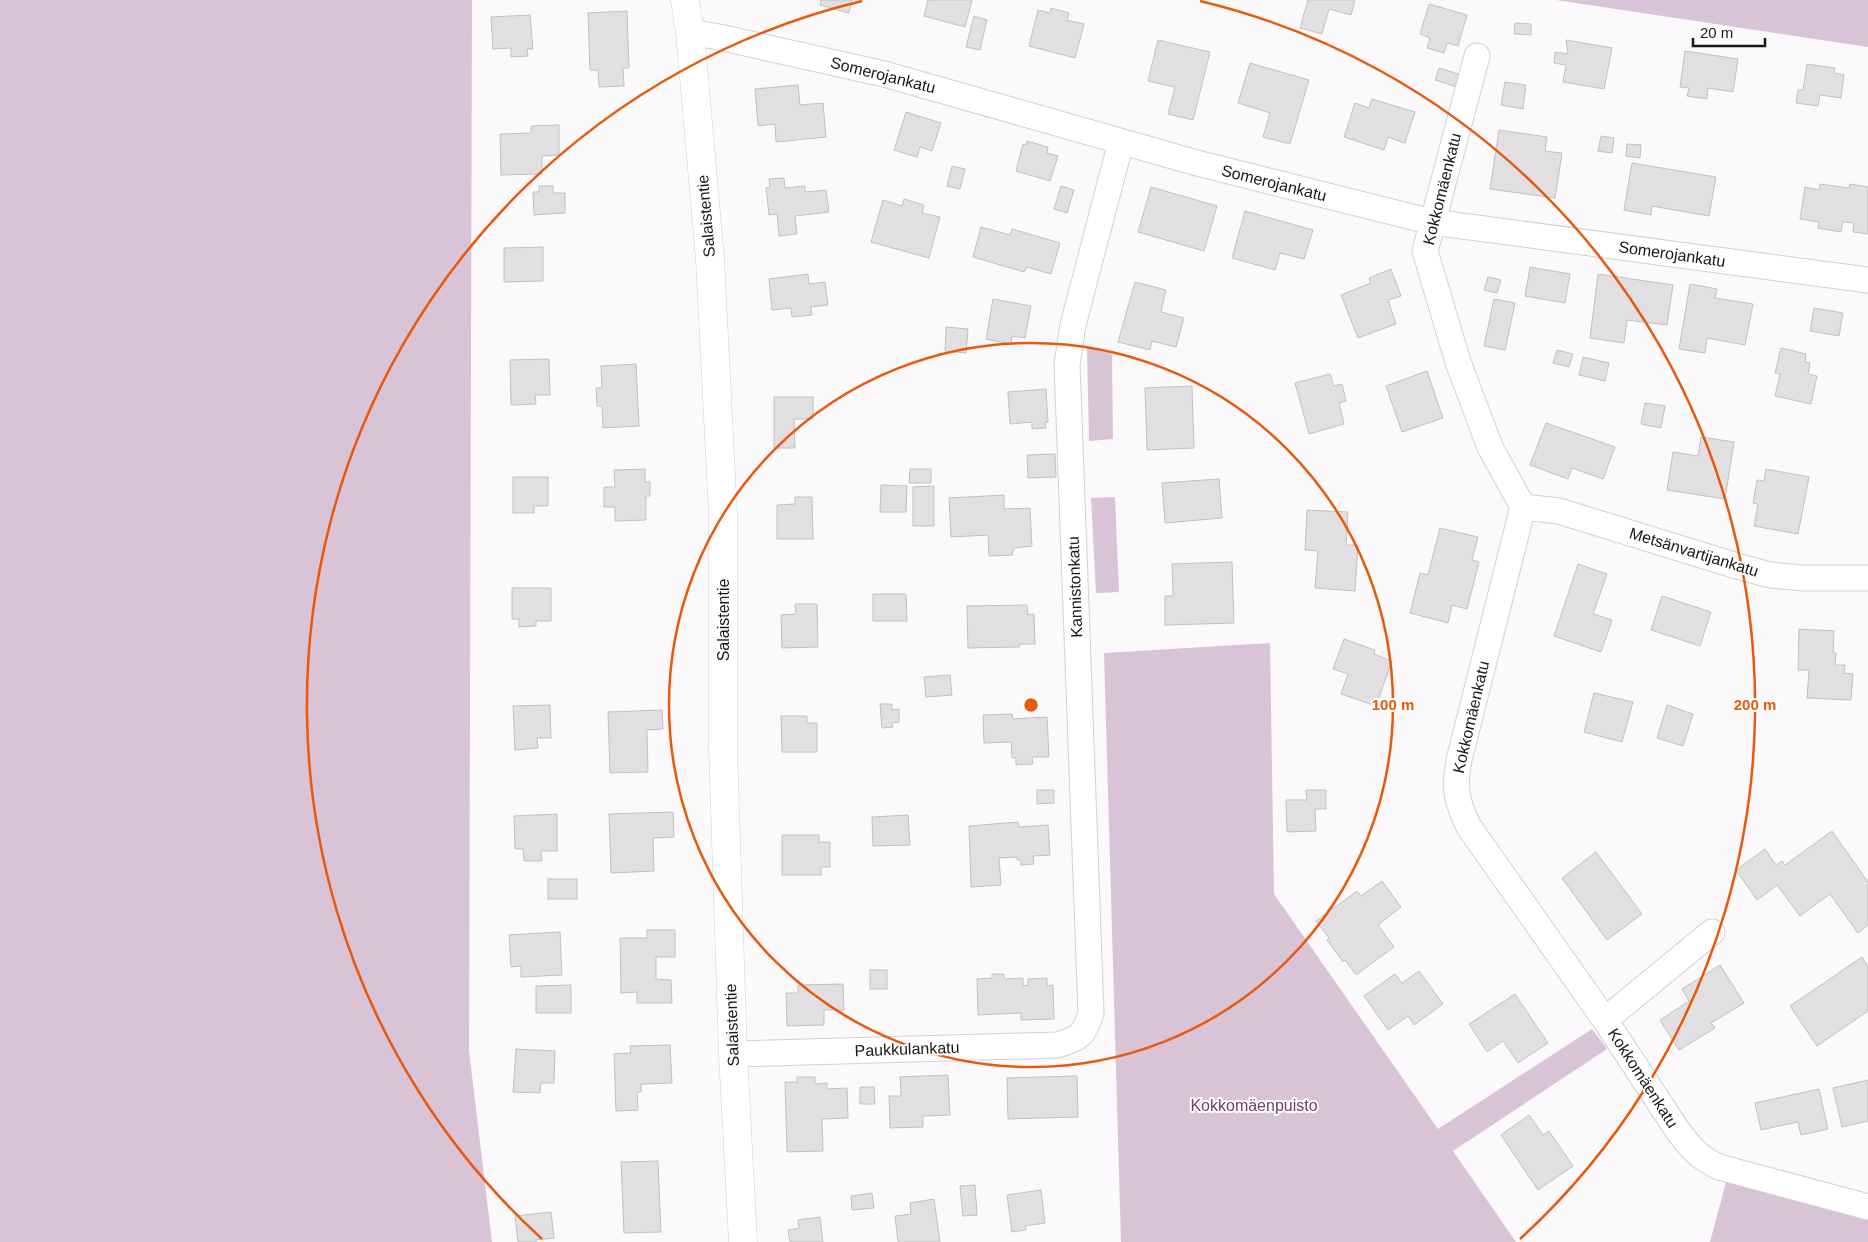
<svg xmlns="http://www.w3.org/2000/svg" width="1868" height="1242" font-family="Helvetica,sans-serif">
<rect width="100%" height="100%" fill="#fcf9fc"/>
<g fill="#d9c3d7">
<polygon points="0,0 472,0 469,1051 492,1242 0,1242"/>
<polygon points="1556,0 1868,0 1868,47"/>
<polygon points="1087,346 1112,354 1113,439 1089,441"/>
<polygon points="1115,497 1119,592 1096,593 1091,498"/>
<polygon points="1270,643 1274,894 1438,1129 1592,1029 1607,1049 1453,1151 1516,1242 1121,1242 1104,653"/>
<polygon points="1726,1182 1868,1220 1868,1242 1710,1242"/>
</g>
<g fill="#e2dfe2" stroke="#c3c0c2">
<polygon points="821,0 852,0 849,13 820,5"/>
<polygon points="928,0 972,0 965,27 924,16"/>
<polygon points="1308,0 1355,0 1351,15 1329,9 1322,34 1300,28"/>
<polygon points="1429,4 1467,15 1458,46 1447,43 1444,53 1427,48 1430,38 1420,34"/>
<polygon points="1051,8 1069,13 1067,20 1084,24 1075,58 1029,46 1038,10 1050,13"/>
<polygon points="627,11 629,68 623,68 624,86 599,87 598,70 590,70 588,13"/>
<polygon points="530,15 533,49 527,49 528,56 511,57 511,48 493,49 491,17"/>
<polygon points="974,16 987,20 980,50 966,47"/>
<polygon points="1515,23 1531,24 1531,35 1514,34"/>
<polygon points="1158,40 1210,52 1193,120 1168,114 1175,87 1148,81"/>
<polygon points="1566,40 1612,48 1604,89 1563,82 1566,65 1554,63 1555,52 1568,54"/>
<polygon points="1685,51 1738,59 1733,92 1708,88 1707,99 1687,96 1689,88 1680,87"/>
<polygon points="1250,63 1309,80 1290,144 1263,137 1270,113 1238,103"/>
<polygon points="1807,64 1835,68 1834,73 1844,75 1841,98 1820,95 1818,106 1796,103 1798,90 1803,90"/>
<polygon points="1439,68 1461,75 1457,87 1435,80"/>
<polygon points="1505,82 1526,85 1523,109 1501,105"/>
<polygon points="798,85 800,105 823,103 826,137 776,142 775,124 758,126 755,89"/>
<polygon points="1372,99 1415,112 1405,143 1388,137 1384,150 1344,137 1355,103 1369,108"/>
<polygon points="906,112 941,123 932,151 920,147 917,157 894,150"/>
<polygon points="559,125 559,155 542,156 542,174 501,175 500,134 531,133 531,126"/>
<polygon points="1499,130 1547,137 1545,151 1562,153 1555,198 1490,189"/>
<polygon points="1601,136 1614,138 1612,153 1598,151"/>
<polygon points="1027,141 1048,147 1047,153 1058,156 1050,181 1016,171 1023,144 1026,145"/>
<polygon points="1627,144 1641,145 1640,158 1626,156"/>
<polygon points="1632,163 1716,177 1709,216 1652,206 1651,215 1624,210"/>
<polygon points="952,166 965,169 960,189 947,186"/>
<polygon points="784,178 785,188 805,186 805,192 826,190 829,212 795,216 797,234 779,236 777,214 769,215 766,188 770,187 769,179"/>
<polygon points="1820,184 1849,188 1850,184 1868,187 1868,234 1853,232 1854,223 1843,222 1841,232 1818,228 1819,222 1800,219 1805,187 1819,190"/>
<polygon points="539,186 553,186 553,193 565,193 565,213 534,215 533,192 539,192"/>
<polygon points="1061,186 1074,190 1067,213 1054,209"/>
<polygon points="1151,187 1217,206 1204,251 1138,232"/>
<polygon points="904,199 924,205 922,213 940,217 929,258 871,242 883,200 902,206"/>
<polygon points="1245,211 1313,230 1304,259 1280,253 1275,270 1232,258"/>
<polygon points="981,227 1010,235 1012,229 1060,243 1051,274 1027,267 1024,272 973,257"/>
<polygon points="543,247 543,281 504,282 504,248"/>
<polygon points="1530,267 1570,274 1565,303 1525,296"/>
<polygon points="1391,269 1401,296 1388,300 1396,324 1358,338 1341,295 1371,283 1369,278"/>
<polygon points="808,274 809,284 825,282 828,305 811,307 812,315 792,317 791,308 772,310 769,279"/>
<polygon points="1598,274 1673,285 1667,325 1627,320 1624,343 1590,338"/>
<polygon points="1488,277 1501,280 1497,293 1484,290"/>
<polygon points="1135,282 1166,290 1161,312 1184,318 1176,347 1152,341 1150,350 1118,342"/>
<polygon points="1690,284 1717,289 1715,298 1753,304 1745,345 1707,338 1705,353 1679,349"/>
<polygon points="993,299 1031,306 1025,338 1012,336 1011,344 986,339"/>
<polygon points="1494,299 1515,303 1505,350 1484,346"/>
<polygon points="1814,308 1843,313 1839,336 1810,331"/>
<polygon points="946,327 968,329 966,353 945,351"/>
<polygon points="1781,348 1806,354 1805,362 1810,363 1808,374 1817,376 1811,404 1775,396 1780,374 1775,373"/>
<polygon points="1557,350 1573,354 1569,367 1553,363"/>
<polygon points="1583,357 1609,363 1605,381 1579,375"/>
<polygon points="549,359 550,395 535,395 536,404 511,405 510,360"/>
<polygon points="636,364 639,426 603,428 602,406 597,406 596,388 602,388 601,366"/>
<polygon points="1427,371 1443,418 1402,432 1386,386"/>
<polygon points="1330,374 1334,386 1342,384 1346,401 1339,403 1344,424 1309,434 1295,383"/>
<polygon points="1192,386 1194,448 1147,450 1145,388"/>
<polygon points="1046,389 1048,422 1045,422 1046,428 1032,429 1032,422 1010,424 1008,392"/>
<polygon points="774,397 813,397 813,419 794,419 795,448 774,448"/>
<polygon points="1645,403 1665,406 1661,428 1641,424"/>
<polygon points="1546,423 1615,447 1603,479 1572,468 1568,479 1530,465"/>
<polygon points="1701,437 1734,442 1725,499 1667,490 1673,452 1698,456"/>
<polygon points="1055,454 1056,477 1028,478 1027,455"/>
<polygon points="645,469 645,482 650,482 650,496 646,496 646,520 615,521 615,507 604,507 604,487 615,487 614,470"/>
<polygon points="910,469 931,469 931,483 909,483"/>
<polygon points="1766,469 1809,477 1798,534 1754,526 1758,504 1753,503 1757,480 1764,481"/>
<polygon points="513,477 548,477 548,506 534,506 534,513 513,513"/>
<polygon points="1219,479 1222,518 1165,523 1162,483"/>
<polygon points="881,485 907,486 906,512 880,512"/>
<polygon points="934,486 934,526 913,526 913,487"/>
<polygon points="1004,495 1004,509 1030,508 1032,546 1014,548 1012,555 989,556 988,535 951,537 949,498"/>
<polygon points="795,497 812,497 813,539 777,539 777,505 795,504"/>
<polygon points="1307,510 1348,512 1346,545 1358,545 1355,591 1315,588 1318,551 1305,550"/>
<polygon points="1440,528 1478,537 1472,560 1479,562 1467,609 1452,605 1448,623 1410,613 1420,573 1428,575"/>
<polygon points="1232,562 1234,623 1165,625 1165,596 1173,596 1172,564"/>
<polygon points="1578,564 1607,574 1593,614 1612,620 1601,652 1554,636"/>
<polygon points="512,588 551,588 551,621 536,621 536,626 519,627 519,619 512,619"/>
<polygon points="873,594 906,594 907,621 873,621"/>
<polygon points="1662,596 1711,612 1700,646 1651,630"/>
<polygon points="795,604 817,604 818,647 782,648 781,615 796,614"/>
<polygon points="1027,605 1028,615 1034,614 1035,644 1019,644 1020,647 968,648 967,606"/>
<polygon points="1799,629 1834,631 1833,653 1836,653 1835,665 1845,665 1844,673 1853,674 1851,700 1807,698 1809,670 1798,670"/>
<polygon points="1344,639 1375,650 1374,654 1392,661 1376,706 1341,694 1348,674 1333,669"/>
<polygon points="950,675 952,695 926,697 924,677"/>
<polygon points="1594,693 1633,702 1622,742 1584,732"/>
<polygon points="880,704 892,704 892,710 899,709 899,722 892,723 893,727 882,728"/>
<polygon points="550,705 551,738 537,738 538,748 515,750 513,706"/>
<polygon points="1667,705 1693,714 1683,746 1657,738"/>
<polygon points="662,710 663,729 647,730 648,772 610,773 608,712"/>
<polygon points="1012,714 1013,719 1047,717 1049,757 1032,757 1033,764 1016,765 1016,758 1012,758 1011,742 984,743 983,715"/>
<polygon points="781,716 807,716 807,723 817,723 817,752 782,752"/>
<polygon points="1037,790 1054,790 1054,803 1037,804"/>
<polygon points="1306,790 1326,790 1326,809 1315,809 1316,831 1287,832 1286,800 1307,800"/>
<polygon points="673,812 674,837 653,838 654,871 611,873 609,814"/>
<polygon points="557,814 557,851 541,851 542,861 524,861 523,849 515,849 514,816"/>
<polygon points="908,815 910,845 873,846 872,817"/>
<polygon points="1018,822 1019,827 1048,825 1050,855 1033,856 1034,864 1021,865 1021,860 1017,860 1017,857 999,858 1001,885 971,887 969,826"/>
<polygon points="1832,831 1868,882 1868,925 1858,933 1830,894 1800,916 1777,885 1757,900 1736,870 1765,849 1776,865 1782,861 1785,865"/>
<polygon points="782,835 819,835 819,842 830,842 830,867 821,867 821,875 782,875"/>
<polygon points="1596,852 1642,914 1607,940 1562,878"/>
<rect x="548" y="879" width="29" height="20"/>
<polygon points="1382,881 1401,907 1378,925 1394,947 1356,975 1345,960 1343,962 1327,940 1329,938 1316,921 1357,891 1361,896"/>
<polygon points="647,930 675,930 675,957 656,957 656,979 671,980 672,1003 637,1003 637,992 621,993 620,938 647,938"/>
<polygon points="560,932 562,975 521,977 521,966 511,967 509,935"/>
<polygon points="1862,957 1868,967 1868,1011 1817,1046 1790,1006"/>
<polygon points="1720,965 1744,1003 1711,1023 1715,1028 1679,1050 1660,1020 1689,1001 1682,989"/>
<rect x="870" y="970" width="17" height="19"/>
<polygon points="1419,971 1443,1004 1414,1025 1408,1016 1388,1030 1364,996 1395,974 1402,983"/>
<polygon points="992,974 1004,974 1004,979 1023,978 1023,986 1028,985 1028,979 1047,978 1047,986 1053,985 1054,1019 1021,1020 1021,1013 978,1015 977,979 992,978"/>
<polygon points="843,984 844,1010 824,1010 824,1025 787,1026 786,993 798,993 798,985"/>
<polygon points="571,985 571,1013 536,1013 536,986"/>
<polygon points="1515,994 1548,1043 1518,1063 1503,1041 1487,1052 1469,1024"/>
<polygon points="670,1045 672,1083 641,1084 641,1092 637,1092 638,1110 616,1111 614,1054 631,1053 630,1046"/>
<polygon points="516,1049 555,1051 554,1083 541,1083 540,1093 513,1092"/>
<polygon points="948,1075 950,1115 923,1116 923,1127 890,1128 889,1096 901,1096 900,1077"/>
<polygon points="1077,1076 1078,1117 1008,1119 1007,1078"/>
<polygon points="797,1077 815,1077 815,1084 827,1083 827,1089 847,1088 848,1118 822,1119 823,1151 787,1152 785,1082 797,1082"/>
<polygon points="1868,1080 1868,1121 1842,1127 1833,1088"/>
<polygon points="860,1087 874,1087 875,1104 860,1104"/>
<polygon points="1819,1089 1828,1129 1801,1135 1798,1122 1761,1130 1755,1103"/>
<polygon points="1529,1115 1543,1135 1549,1131 1573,1166 1538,1190 1501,1135"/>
<polygon points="658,1161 661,1232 624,1233 621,1162"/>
<polygon points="975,1185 977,1215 963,1216 960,1186"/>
<polygon points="1041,1190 1045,1223 1025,1226 1026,1230 1012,1232 1007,1195"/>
<polygon points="872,1193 874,1208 852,1210 851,1196"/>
<polygon points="934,1199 940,1242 898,1242 895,1216 911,1214 910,1203"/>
<polygon points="551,1212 554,1238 536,1240 536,1242 518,1242 515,1216"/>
<polygon points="820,1217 823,1242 790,1242 788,1230 799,1228 798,1220"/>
</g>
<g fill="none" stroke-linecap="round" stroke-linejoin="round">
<defs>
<g id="minor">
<polyline points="690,32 719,37 884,74 1197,163 1432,222 1868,280"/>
<path d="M1477,56L1425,251L1458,362L1490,447L1523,507L1459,760C1454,788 1456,801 1469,827L1605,1020L1678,1131C1691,1148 1699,1158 1719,1167L1868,1207"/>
<polyline points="1523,507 1559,511 1737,566 1770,575 1803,578 1868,578"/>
<polyline points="1605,1020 1712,932"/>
<path d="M733,1054L1057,1045C1080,1038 1084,1036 1091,1013L1067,364L1073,325L1121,142"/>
</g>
<polyline id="tertiary" points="685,0 690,32 710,259 723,515 723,747 733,1054 743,1242"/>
</defs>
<use href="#minor" stroke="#d3d0d2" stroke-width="27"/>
<use href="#tertiary" stroke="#d3d0d2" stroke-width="29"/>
<use href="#minor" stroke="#fff" stroke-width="25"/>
<use href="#tertiary" stroke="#fff" stroke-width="28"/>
</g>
<g fill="none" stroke="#e8590c" stroke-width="2.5">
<circle cx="1031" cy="705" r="362"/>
<path d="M542 1239A724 724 0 0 1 862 1M1200 1A724 724 0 0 1 1520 1239"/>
</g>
<g text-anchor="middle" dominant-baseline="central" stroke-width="4" stroke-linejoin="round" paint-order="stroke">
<g font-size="16" fill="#191819" stroke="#fff">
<text transform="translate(883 75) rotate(14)">Somerojankatu</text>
<text transform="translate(1274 183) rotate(14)">Somerojankatu</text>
<text transform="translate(1442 189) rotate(-76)">Kokkomäenkatu</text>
<text transform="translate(706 216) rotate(-95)">Salaistentie</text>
<text transform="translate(1672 254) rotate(8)">Somerojankatu</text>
<text transform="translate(1694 552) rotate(17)">Metsänvartijankatu</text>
<text transform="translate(1075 587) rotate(-92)">Kannistonkatu</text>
<text transform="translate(723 620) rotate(-90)">Salaistentie</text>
<text transform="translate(1471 717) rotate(-77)">Kokkomäenkatu</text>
<text transform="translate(732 1025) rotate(-92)">Salaistentie</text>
<text transform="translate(907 1049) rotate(-2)">Paukkulankatu</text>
<text transform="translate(1643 1078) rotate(57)">Kokkomäenkatu</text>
</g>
<g font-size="16" fill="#6a4268" stroke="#fff">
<text x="1254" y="1105">Kokkomäenpuisto</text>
</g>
</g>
<circle cx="1031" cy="705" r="8" fill="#e8590c" stroke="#fff" stroke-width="2.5"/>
<g font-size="15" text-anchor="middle" font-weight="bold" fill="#e8590c" stroke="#fff" stroke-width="4" stroke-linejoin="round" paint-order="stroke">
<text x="1393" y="710">100 m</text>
<text x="1755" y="710">200 m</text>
</g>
<path d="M1693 38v8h72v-8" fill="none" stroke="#191819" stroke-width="2.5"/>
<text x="1700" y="38" font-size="15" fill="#191819" stroke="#ffffff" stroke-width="4" paint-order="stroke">20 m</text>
</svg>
